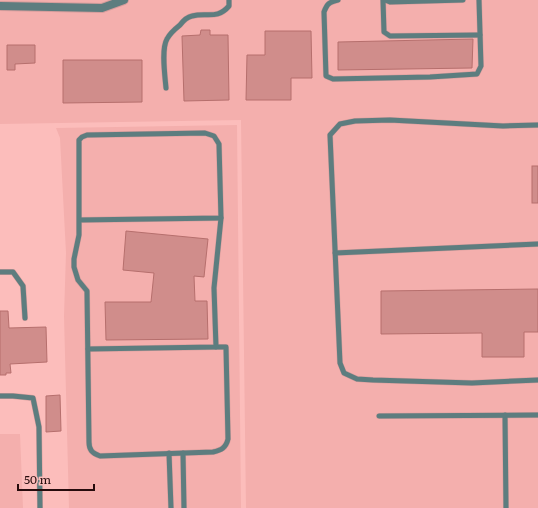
<svg xmlns="http://www.w3.org/2000/svg" width="538" height="508" font-family="Literata,serif">
<rect width="100%" height="100%" fill="#fcbdbb"/>
<g fill="#f4afad">
<polygon points="0,0 538,0 538,508 246,508 241,120 0,124"/>
<polygon points="237,125 241,508 69,508 64,316 66,253 60,138 56,128"/>
<polygon points="0,434 20,434 23,508 0,508"/>
</g>
<g fill="#d08d8b" stroke="#b66f6d">
<polygon points="201,30 210,30 210,35 228,35 229,100 184,101 182,36 200,35"/>
<polygon points="265,31 311,31 312,78 291,78 291,100 246,100 247,55 265,55"/>
<polygon points="473,39 472,68 338,70 338,42"/>
<polygon points="7,45 35,45 35,63 15,64 15,70 7,70"/>
<polygon points="63,60 142,60 142,102 63,103"/>
<rect x="532" y="166" width="6" height="37"/>
<polygon points="126,231 208,239 204,277 194,276 195,301 207,301 208,339 106,340 105,302 151,302 154,273 123,270"/>
<polygon points="538,289 538,332 524,332 524,357 482,357 482,333 381,334 381,291"/>
<polygon points="0,311 8,311 9,328 46,327 47,362 10,364 11,373 6,373 6,375 0,375"/>
<polygon points="60,395 61,431 46,432 46,396"/>
</g>
<g fill="none" stroke-linecap="round" stroke-linejoin="round">
<defs>
<g id="service">
<path d="M338,0C329,2 327,4 324,12L326,76L333,79L430,77L477,74L481,66L479,0"/>
<polyline points="383,0 384,32 390,36 480,35"/>
<polyline points="385,0 390,2 463,0"/>
<path d="M166,88C165,76 161,49 167,39C170,33 175,29 180,25C183,21 187,17 192,16C207,12 217,20 229,6V0"/>
<polyline points="538,125 503,126 390,120 355,121 340,124 330,135 340,363 344,373 357,379 373,380 472,383 538,380"/>
<path d="M79,220L221,218L219,144L214,136L205,133L87,135L82,137L79,140V235L74,259V267L78,280L87,291L89,442C89,450 92,453 100,456L213,452C221,450 226,448 228,439L226,347H216"/>
<polyline points="335,253 538,244"/>
<polyline points="0,272 13,272 23,286 25,318"/>
<polyline points="88,349 216,347 214,288 221,218"/>
<polyline points="0,396 13,396 33,398 39,427 40,508"/>
<polyline points="505,415 506,508"/>
<polyline points="379,416 538,415"/>
<polyline points="169,453 171,508"/>
<polyline points="183,453 184,508"/>
</g>
<polyline id="minor" points="0,6 102,8 124,0"/>
</defs>
<use href="#service" stroke="#d59d9c" stroke-width="6"/>
<use href="#minor" stroke="#d59d9c" stroke-width="10"/>
<use href="#service" stroke="#5d7d7f" stroke-width="5"/>
<use href="#minor" stroke="#5d7d7f" stroke-width="8"/>
</g>
<path d="M18 484v6h76v-6" fill="none" stroke="#260b0c" stroke-width="2"/>
<text x="24" y="484" font-size="12" fill="#260b0c" stroke="#fcbdbb" stroke-width="3" paint-order="stroke">50 m</text>
</svg>
